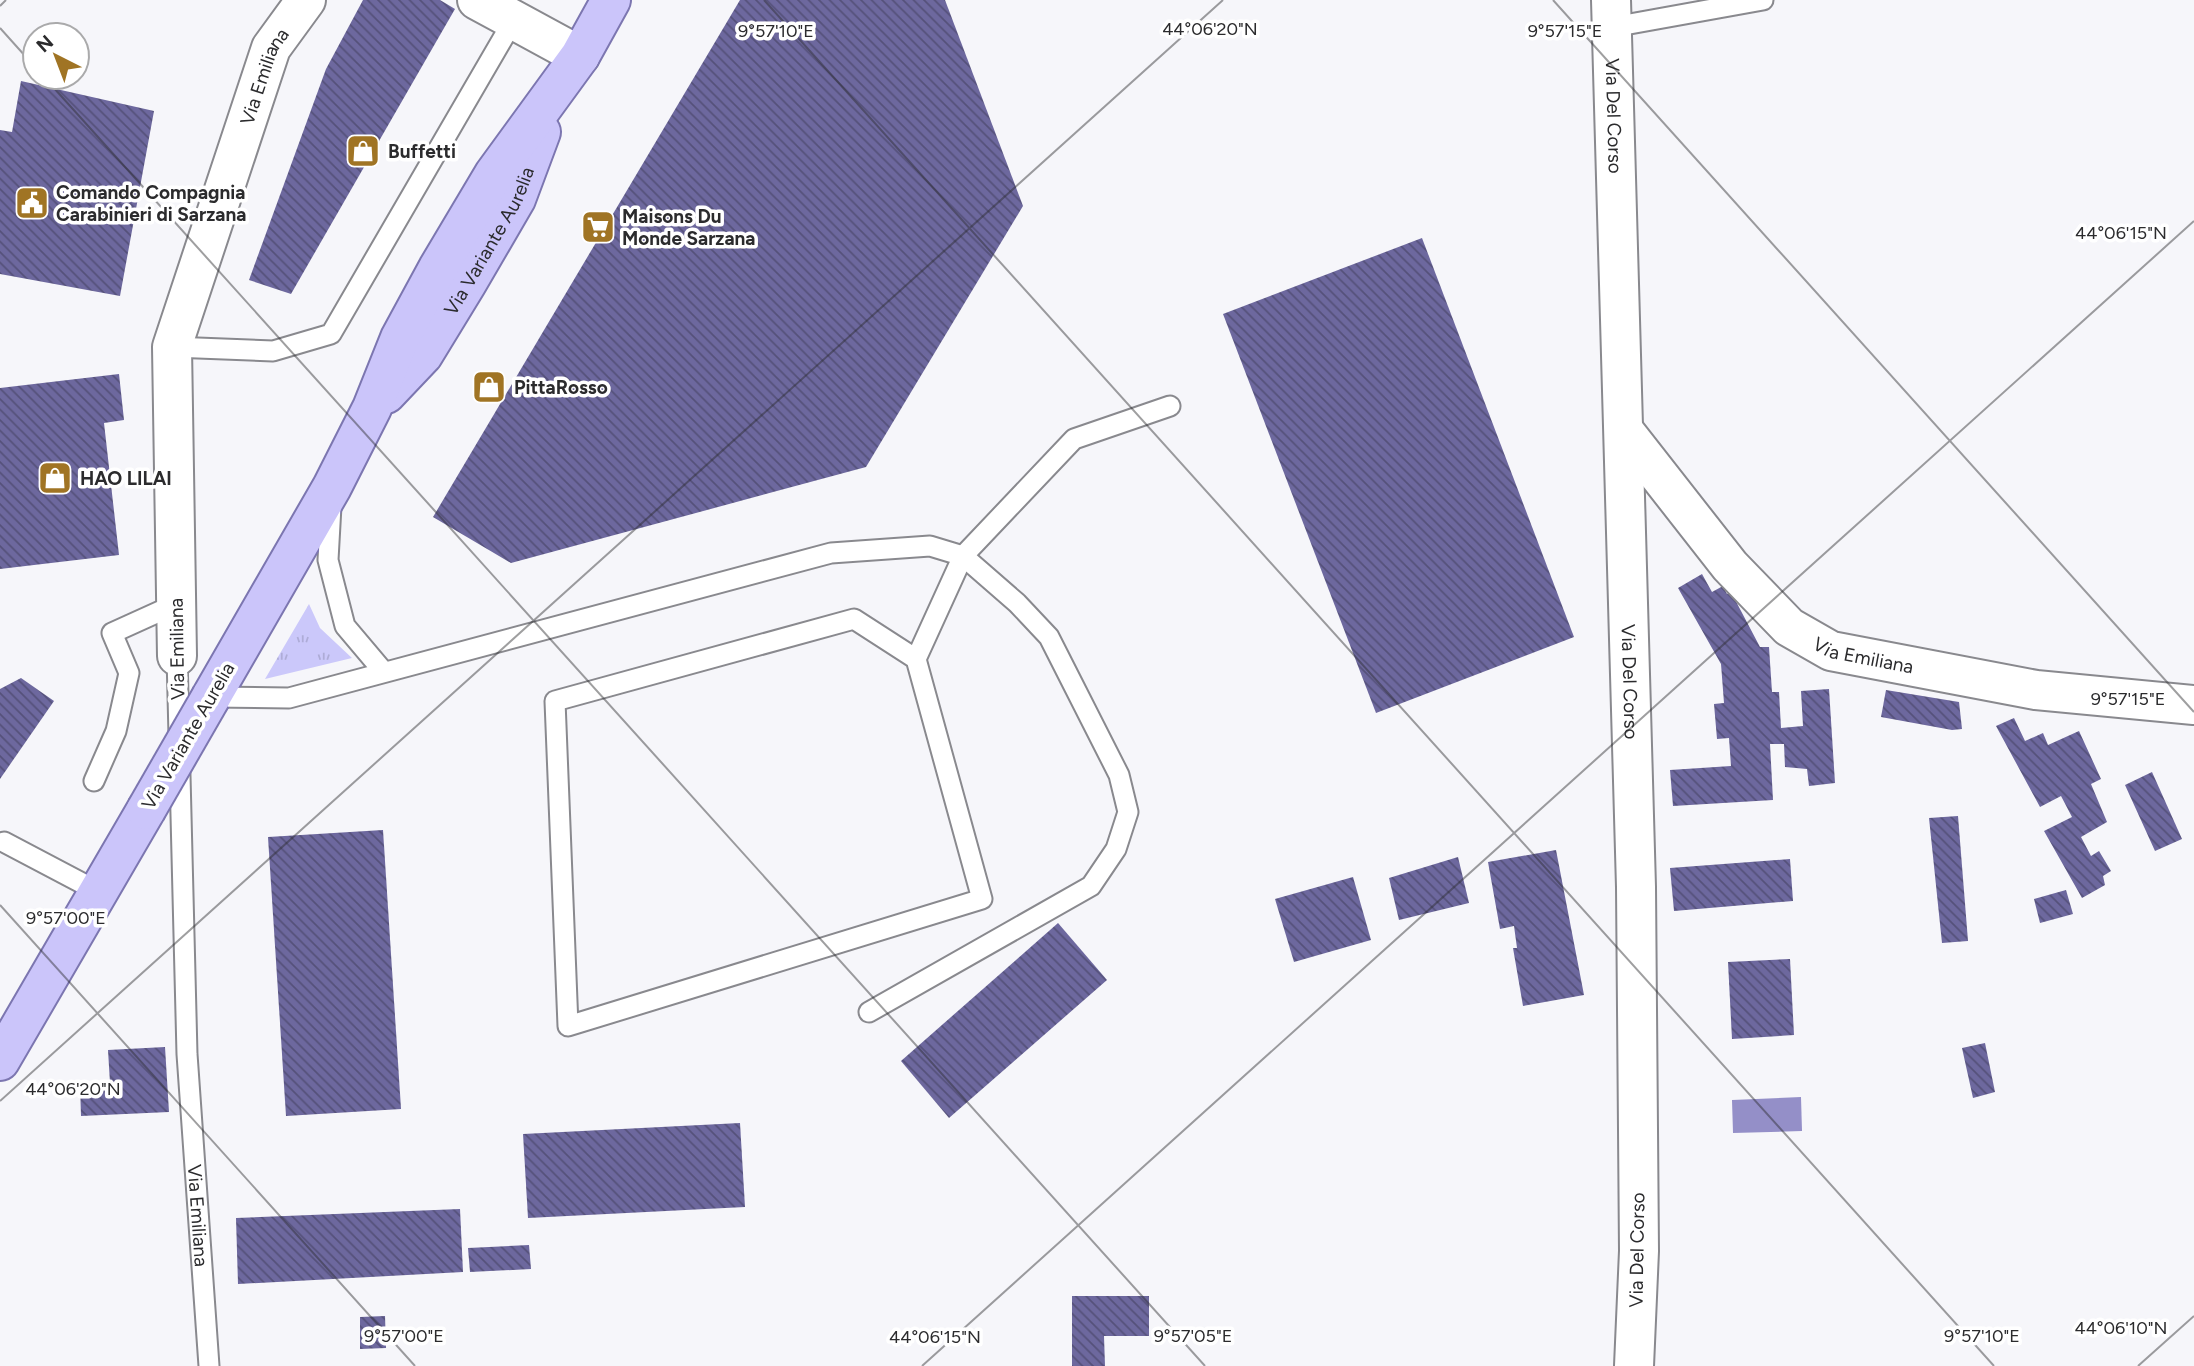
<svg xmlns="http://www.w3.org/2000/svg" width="2194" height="1366" font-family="Figtree,sans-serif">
<defs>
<pattern id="grass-tufts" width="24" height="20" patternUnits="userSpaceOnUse" patternTransform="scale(1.75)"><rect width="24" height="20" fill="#cbc8fa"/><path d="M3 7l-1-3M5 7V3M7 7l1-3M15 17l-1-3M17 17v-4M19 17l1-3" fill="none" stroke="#aeacd7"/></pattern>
<pattern id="building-back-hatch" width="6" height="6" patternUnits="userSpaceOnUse" patternTransform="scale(1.75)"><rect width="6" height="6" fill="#6d689e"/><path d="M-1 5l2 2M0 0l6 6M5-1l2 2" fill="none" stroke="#55517a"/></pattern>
</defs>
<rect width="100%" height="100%" fill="#f6f6fa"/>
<polygon fill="url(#grass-tufts)" points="309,604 320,628 352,658 265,679"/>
<polygon fill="#948fc8" points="1801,1097 1802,1131 1733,1133 1732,1100"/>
<g fill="url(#building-back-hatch)">
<polygon points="363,0 440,0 455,9 291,294 249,280 326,69"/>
<polygon points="740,0 945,0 1023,206 866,467 511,563 433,517"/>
<polygon points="21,81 154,111 120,296 0,274 0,130 12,132"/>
<polygon points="1422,238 1574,637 1376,713 1223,314"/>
<polygon points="119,374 124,420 104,423 119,555 0,569 0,388"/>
<polygon points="1702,574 1712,592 1723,586 1727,594 1731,592 1760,647 1769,647 1772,692 1779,692 1781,728 1803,726 1801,691 1829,689 1835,783 1809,786 1807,769 1785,767 1784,744 1770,744 1773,800 1673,806 1670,770 1731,766 1729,738 1717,739 1714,704 1724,703 1721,664 1678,588"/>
<polygon points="21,678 54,701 0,779 0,689"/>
<polygon points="1886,690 1959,702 1962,729 1952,730 1881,717"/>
<polygon points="2014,718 2025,741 2043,733 2048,745 2079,731 2101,779 2091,784 2107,822 2081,837 2091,856 2099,851 2111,871 2103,876 2105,885 2082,898 2044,831 2072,817 2061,796 2040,807 1996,726"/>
<polygon points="2152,772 2182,839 2155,851 2125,785"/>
<polygon points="1958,816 1968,941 1942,943 1929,818"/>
<polygon points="383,830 401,1109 286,1116 268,837"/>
<polygon points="1556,850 1584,995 1523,1006 1513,948 1517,948 1514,926 1500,929 1488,862"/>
<polygon points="1458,857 1469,903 1399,920 1389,878"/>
<polygon points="1790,859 1793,901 1674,911 1670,868"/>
<polygon points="1353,877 1371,940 1294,962 1275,899"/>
<polygon points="2066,890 2073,914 2040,923 2034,899"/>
<polygon points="1058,923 1107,980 949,1118 901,1061"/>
<polygon points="1790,959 1794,1035 1732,1039 1728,962"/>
<polygon points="1985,1043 1995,1092 1973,1098 1962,1048"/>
<polygon points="165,1047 169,1112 81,1116 80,1085 110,1083 108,1050"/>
<polygon points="740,1123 745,1207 528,1218 523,1134"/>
<polygon points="460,1209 463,1272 238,1284 236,1218"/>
<polygon points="529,1245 531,1269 470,1272 468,1248"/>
<polygon points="1072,1296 1149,1296 1149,1336 1104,1336 1105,1366 1072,1366"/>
<polygon points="385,1316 386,1348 360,1349 360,1317"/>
</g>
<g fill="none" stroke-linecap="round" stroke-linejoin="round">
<defs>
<g id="service">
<polyline points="1613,27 1763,0"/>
<polyline points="172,347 273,351 331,334 513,21"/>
<polyline points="331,506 328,560 345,626 383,671"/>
<path id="s1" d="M177,656L187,1054L209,1366"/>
<polyline points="916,659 854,619 555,701 568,1026 982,899 916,659 963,556 1074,439 1170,406"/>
<polyline points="211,697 289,698 831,553 930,546 963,556 1017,603 1049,637 1119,775 1128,812 1116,849 1091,886 869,1012"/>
<polyline points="94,781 116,731 129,673 112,633 176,604"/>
<polyline points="4,842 97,891"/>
</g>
<g id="minor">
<polyline points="477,0 580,56"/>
<path id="s2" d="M1611,0L1636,887L1639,1251L1634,1366"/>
<path id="s3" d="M1625,432L1730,566L1789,627L1831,651L2036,690L2194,705"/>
<path id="s4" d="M177,656L172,347L271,48L306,0"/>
</g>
<g id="primary">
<path id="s5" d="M386,394L423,355L467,283L516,199L541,132"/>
<polyline points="211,697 332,487 372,408 400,338 438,268 494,174 580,56 611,0"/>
<polyline points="0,1061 146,810"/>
</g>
</defs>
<use href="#service" stroke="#89898e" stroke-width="23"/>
<use href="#minor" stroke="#89898e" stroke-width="42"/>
<use href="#primary" stroke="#7c76b0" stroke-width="42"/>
<use href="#service" stroke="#fff" stroke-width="19"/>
<use href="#minor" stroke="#fff" stroke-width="38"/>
<use href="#primary" stroke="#cbc5fa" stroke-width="38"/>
<defs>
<polyline id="primary-bridge" points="146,810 211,697"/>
</defs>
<use href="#primary-bridge" stroke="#7c76b0" stroke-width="42" stroke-linecap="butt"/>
<use href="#primary-bridge" stroke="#cbc5fa" stroke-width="38"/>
</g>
<path fill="none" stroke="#2b2b2d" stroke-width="2" stroke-opacity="0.45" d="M764,0L1994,1366M1553,0L2194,712M0,6L6,0M0,28L35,67M44,77L1205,1366M0,905L415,1366M0,1101L1223,0M922,1366L2194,221M2138,1366L2194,1316"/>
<defs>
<symbol id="shop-square" viewBox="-11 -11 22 22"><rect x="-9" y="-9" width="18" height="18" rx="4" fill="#a07424" stroke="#fff"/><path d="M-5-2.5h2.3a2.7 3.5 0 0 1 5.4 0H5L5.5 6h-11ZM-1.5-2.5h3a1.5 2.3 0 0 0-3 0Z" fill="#fff"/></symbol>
<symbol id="civic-square" viewBox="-11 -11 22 22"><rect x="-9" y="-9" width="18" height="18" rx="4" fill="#a07424" stroke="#fff"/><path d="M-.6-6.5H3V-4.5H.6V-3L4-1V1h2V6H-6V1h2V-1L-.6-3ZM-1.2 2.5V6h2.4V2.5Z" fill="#fff"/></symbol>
<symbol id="supermarket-square" viewBox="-11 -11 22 22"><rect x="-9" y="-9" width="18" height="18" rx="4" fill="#a07424" stroke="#fff"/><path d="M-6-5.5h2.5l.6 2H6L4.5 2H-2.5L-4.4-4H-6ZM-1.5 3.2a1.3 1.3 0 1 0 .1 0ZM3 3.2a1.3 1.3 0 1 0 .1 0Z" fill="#fff"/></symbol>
</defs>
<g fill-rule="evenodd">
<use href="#shop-square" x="344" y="132" width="38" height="38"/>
<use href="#civic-square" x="13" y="184" width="38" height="38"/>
<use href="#supermarket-square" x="579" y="208" width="38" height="38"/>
<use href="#shop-square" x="470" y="368" width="38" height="38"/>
<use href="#shop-square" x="36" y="459" width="38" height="38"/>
</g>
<g text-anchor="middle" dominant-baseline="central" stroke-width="7" stroke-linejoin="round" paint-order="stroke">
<g font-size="19" fill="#2b2b2d" stroke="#fff">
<text stroke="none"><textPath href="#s4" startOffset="595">Via Emiliana</textPath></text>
<text stroke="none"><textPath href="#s2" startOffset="116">Via Del Corso</textPath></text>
<text stroke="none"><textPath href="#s5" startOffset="186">Via Variante Aurelia</textPath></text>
<text transform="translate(177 649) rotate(-91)">Via Emiliana</text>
<text stroke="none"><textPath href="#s3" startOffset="336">Via Emiliana</textPath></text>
<text stroke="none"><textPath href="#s2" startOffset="682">Via Del Corso</textPath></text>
<text transform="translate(188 736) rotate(-60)">Via Variante Aurelia</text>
<text stroke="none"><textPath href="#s1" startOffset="560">Via Emiliana</textPath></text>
<text transform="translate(1637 1250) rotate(-89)">Via Del Corso</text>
</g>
<g font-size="19" font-weight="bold" fill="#2b2b2d" stroke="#fff" text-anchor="start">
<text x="388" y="151">Buffetti</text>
<text x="56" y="192">Comando Compagnia<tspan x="56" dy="22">Carabinieri di Sarzana</tspan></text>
<text x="622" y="216">Maisons Du<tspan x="622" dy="22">Monde Sarzana</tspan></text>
<text x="514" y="387">PittaRosso</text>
<text x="80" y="478">HAO LILAI</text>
</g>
</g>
<g font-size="18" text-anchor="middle" fill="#2b2b2d" stroke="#fff" stroke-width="7" stroke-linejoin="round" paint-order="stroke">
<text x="1210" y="35">44°06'20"N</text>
<text x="776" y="37">9°57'10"E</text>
<text x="1565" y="37">9°57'15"E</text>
<text x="2121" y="239">44°06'15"N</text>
<text x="2128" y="705">9°57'15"E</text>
<text x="66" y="924">9°57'00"E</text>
<text x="73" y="1095">44°06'20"N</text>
<text x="2121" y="1334">44°06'10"N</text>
<text x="404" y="1342">9°57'00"E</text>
<text x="1193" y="1342">9°57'05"E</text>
<text x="1982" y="1342">9°57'10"E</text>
<text x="935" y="1343">44°06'15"N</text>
</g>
<g transform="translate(56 56) rotate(318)"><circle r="33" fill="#ffffff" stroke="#aaaaab" stroke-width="2"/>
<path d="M0-5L12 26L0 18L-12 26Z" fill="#a07424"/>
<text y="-10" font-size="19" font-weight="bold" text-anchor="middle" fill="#2b2b2d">N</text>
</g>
</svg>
